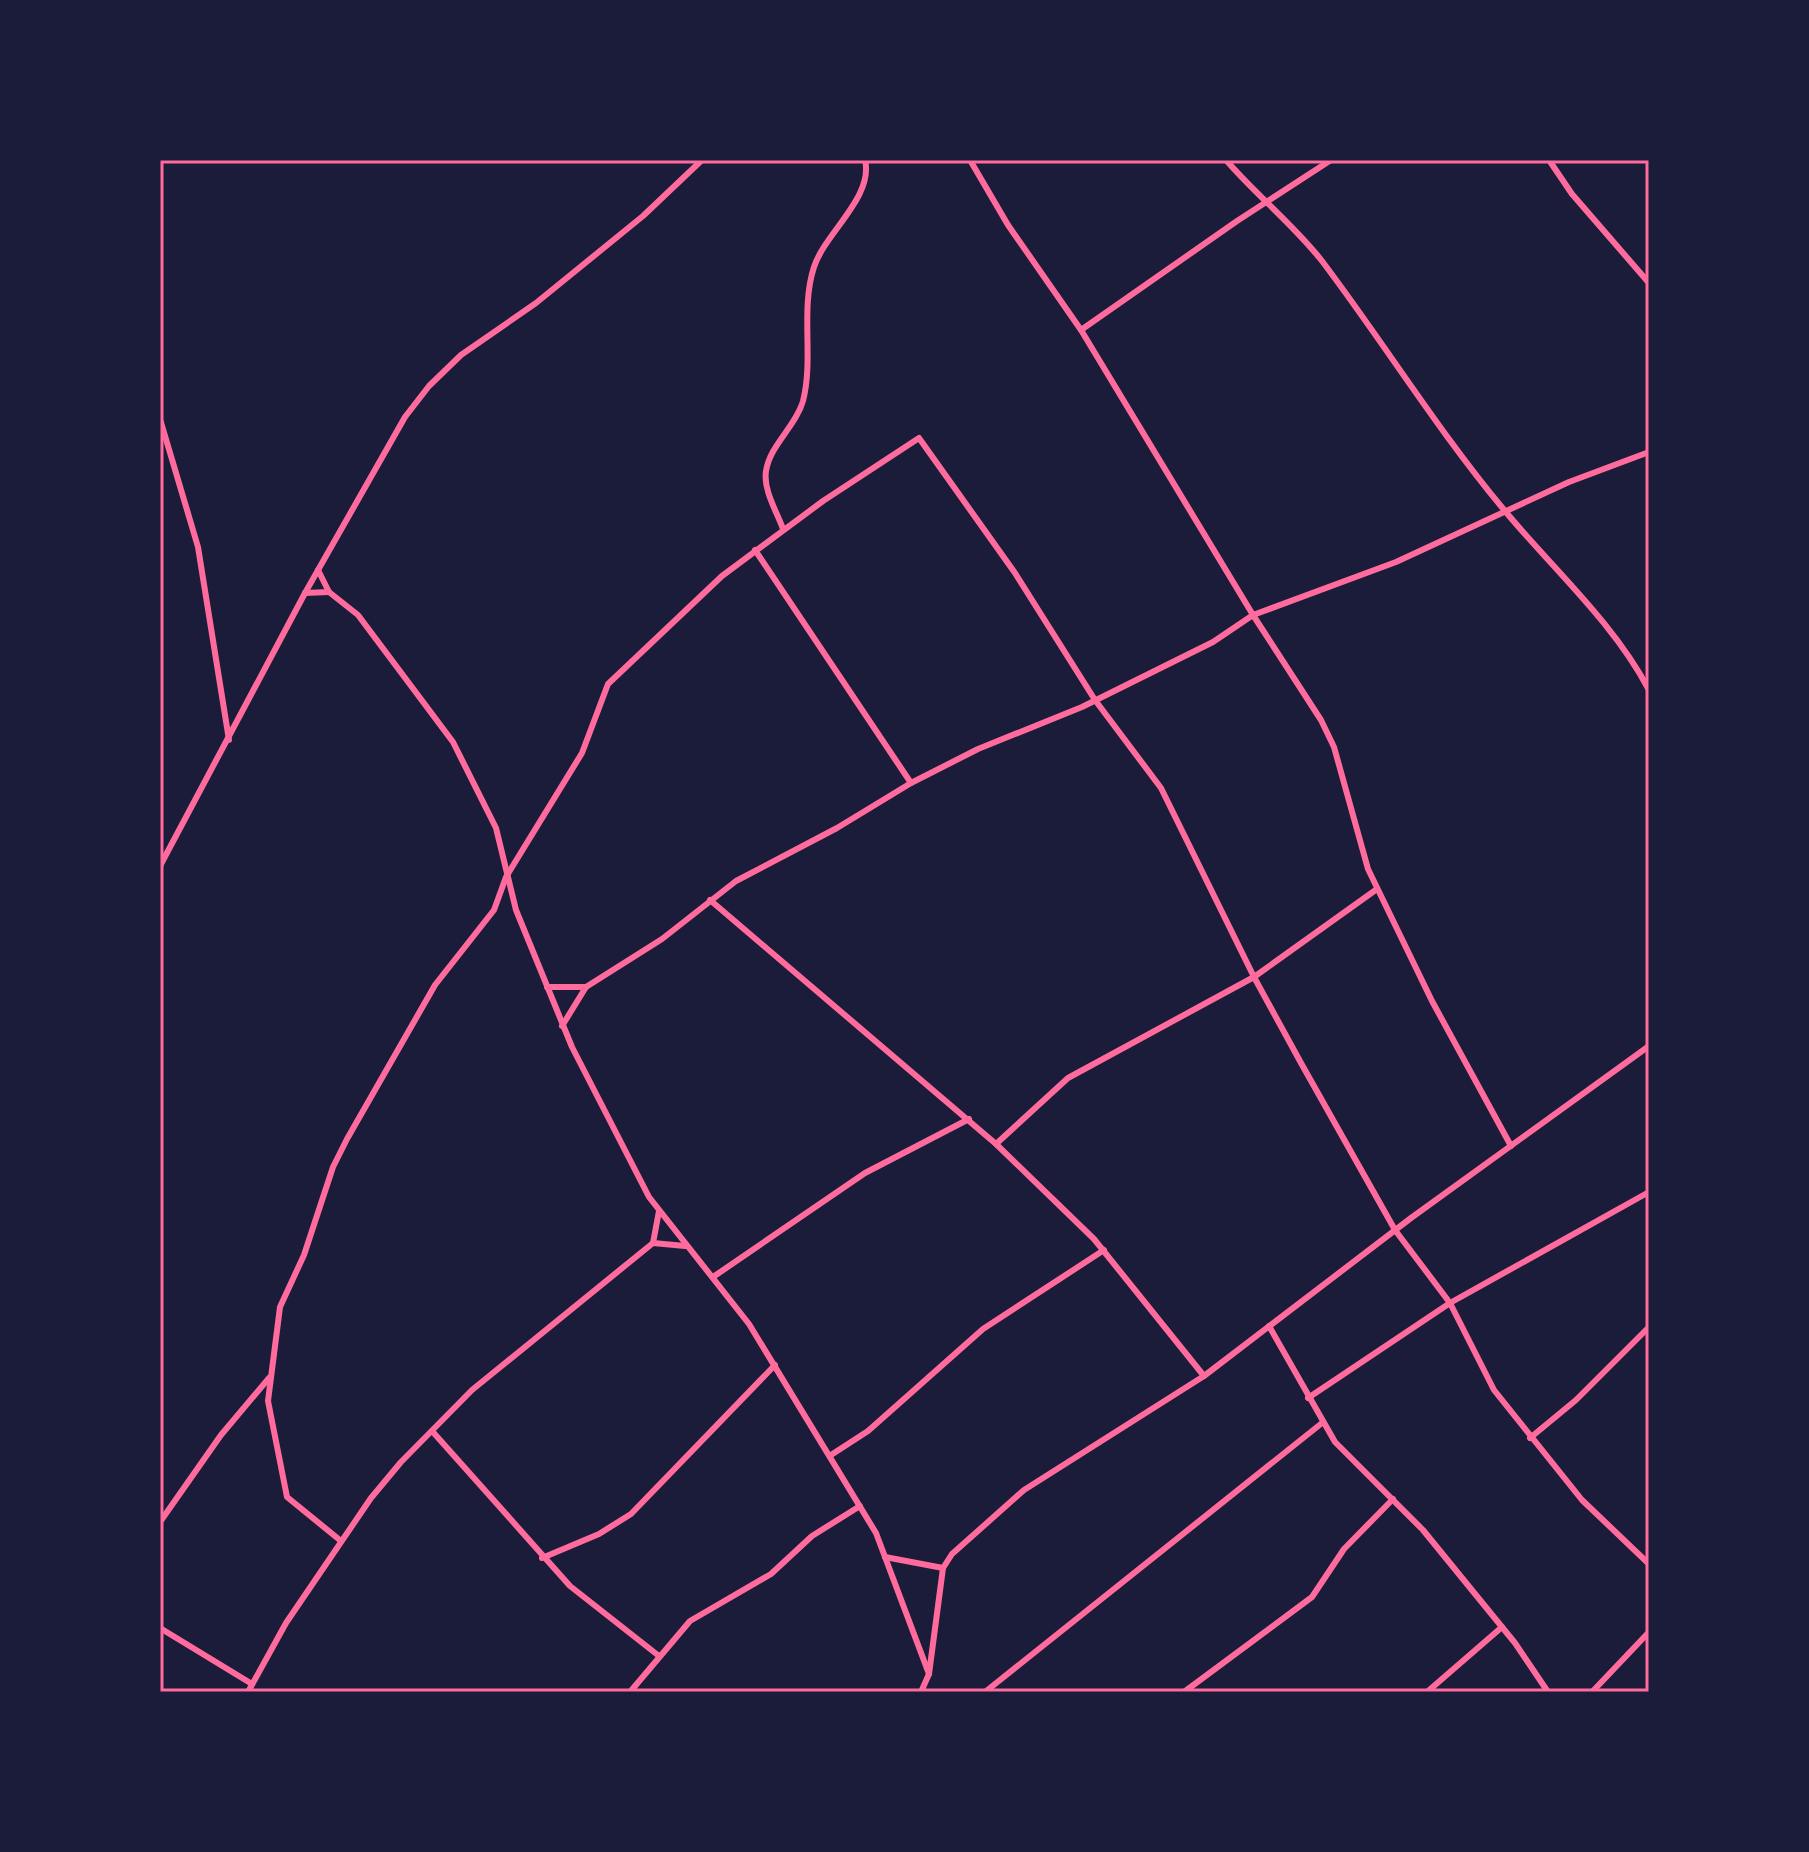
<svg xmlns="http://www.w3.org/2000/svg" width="1809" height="1852" font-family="Karla,sans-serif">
<rect width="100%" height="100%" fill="#1b1b3a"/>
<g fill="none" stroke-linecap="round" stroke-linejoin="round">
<g stroke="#ff6b9d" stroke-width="6">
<polyline points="970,160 1008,225 1081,330 1253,615 1321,720 1334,747 1368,869 1432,1001 1511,1146"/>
<path d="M1226,160C1256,195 1293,224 1322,261C1384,343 1438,431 1505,511C1553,569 1613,622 1649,690"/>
<polyline points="1549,160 1572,194 1649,283"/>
<polyline points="1081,330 1237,221 1331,160"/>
<polyline points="160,419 198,547 229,740"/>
<path d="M783,529C777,512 763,490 766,471C770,445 796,426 803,401C814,358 800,310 814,267C825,233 874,197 865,160"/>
<polyline points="755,550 911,783"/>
<polyline points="318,570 329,592 358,615 453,742 496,828 516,910 572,1047 649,1197 749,1324 876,1533 929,1674"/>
<polyline points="305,593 329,592"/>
<polyline points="160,866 305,593 405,417 429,386 461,355 536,303 643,216 702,160"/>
<polyline points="710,900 996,1144 1094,1239 1204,1376"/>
<polyline points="547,987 586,987"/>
<polyline points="562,1026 586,987 662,939 736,881 837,828 911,783 978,749 1082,707 1213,642 1253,615 1396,562 1569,482 1649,452"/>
<polyline points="996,1144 1068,1078 1254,977 1377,889"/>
<polyline points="653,1243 685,1246"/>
<polyline points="713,1277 865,1173 969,1119"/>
<polyline points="1269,1326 1335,1442 1423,1530 1515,1643 1548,1692"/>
<polyline points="1308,1398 1450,1303 1649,1192"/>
<polyline points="432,1431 570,1586 659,1656"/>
<polyline points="1530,1438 1576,1400 1649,1327"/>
<polyline points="831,1455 868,1431 983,1329 1104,1250"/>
<polyline points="160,1522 221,1435 269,1378"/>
<polyline points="341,1541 287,1497 268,1401 280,1307 304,1255 333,1167 347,1139 435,985 494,910 506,877 582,753 608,684 722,576 823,501 919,438 1015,573 1095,700 1161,788 1254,977 1301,1063 1395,1230 1450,1303 1494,1390 1582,1500 1649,1564"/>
<polyline points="885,1557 943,1568"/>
<polyline points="542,1558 599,1534 631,1514 775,1365"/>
<polyline points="160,1628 252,1684"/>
<polyline points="248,1692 286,1623 371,1498 401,1462 472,1390 653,1243 659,1211"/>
<polyline points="630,1692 690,1621 771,1574 812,1536 860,1506"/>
<polyline points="921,1692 929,1674 943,1568 952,1554 1024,1490 1204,1376 1411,1218 1649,1046"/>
<polyline points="985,1692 1322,1423"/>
<polyline points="1184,1692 1312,1597 1344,1549 1393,1499"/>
<polyline points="1427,1692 1502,1627"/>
<polyline points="1592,1692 1649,1632"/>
</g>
</g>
<rect width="1809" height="1852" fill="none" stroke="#1b1b3a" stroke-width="324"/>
<rect x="162" y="162" width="1485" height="1528" fill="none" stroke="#ff6b9d" stroke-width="3"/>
</svg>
